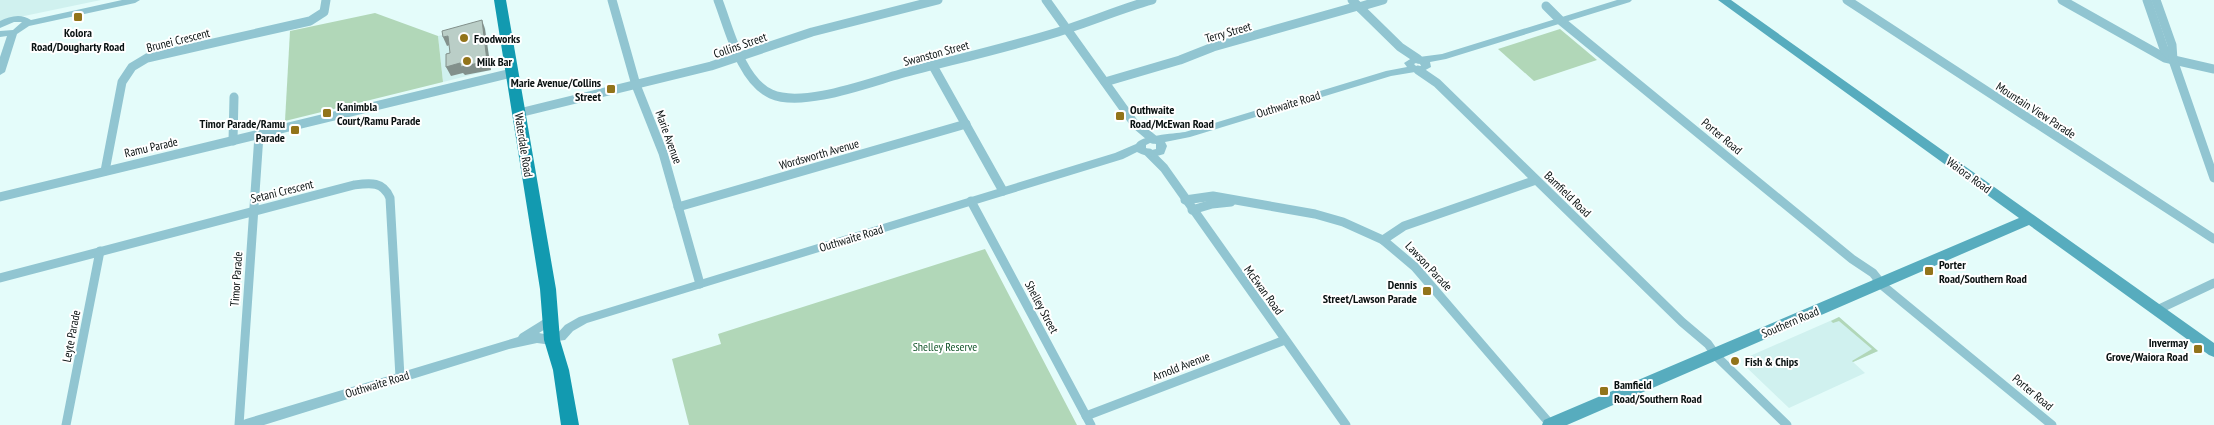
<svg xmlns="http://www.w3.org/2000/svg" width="2214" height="425" font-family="'PT Sans Narrow',sans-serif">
<rect width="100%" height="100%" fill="#e4fcfa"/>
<g fill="#d0f1ef">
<polygon points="0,0 101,0 0,21"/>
<polygon points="485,26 491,70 443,82 438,36"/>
<polygon points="1839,317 1878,351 1853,362 1865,373 1789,408 1743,364 1743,359"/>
</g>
<g fill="#b1d7b8">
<polygon points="375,13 438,36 443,82 285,121 290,31"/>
<polygon points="1560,29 1597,60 1534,81 1498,49"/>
<polygon points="985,249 1077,425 689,425 672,359 721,344 718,334"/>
<polygon points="1839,317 1878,351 1853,362 1852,361 1872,349 1839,321 1833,323 1831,321"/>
</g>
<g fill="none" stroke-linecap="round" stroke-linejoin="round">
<g stroke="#91c5d1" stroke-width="9">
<polyline points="612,0 636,85 663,153 700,284"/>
<path d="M718,0C729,28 741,81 771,94C802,108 868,83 900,74C953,60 1006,48 1058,32C1090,22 1120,9 1152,0"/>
<polyline points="1046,0 1134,123 1153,139"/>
<polyline points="1352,0 1400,47 1418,59"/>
<polyline points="1847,0 2214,239"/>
<polyline points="2062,0 2165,58 2214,69"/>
<polyline points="2147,0 2164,49 2173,60 2214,178"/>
<polyline points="2156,0 2172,45 2173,60"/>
<polyline points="1546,6 1560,20 1852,259 1873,273 1881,283"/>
<polyline points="1359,7 1383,0"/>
<polyline points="933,66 1003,191"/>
<polyline points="1418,70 1437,83 1682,322 1708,344 1715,354"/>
<polyline points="1105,82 1180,60 1213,47 1358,6"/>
<polyline points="519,113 711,66 812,32 938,0"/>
<polyline points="233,141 234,97"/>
<polyline points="1149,153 1164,168 1346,425"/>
<polyline points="105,171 122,82 132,67 147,58 310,21 324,12 326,0"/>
<polyline points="0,197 512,73"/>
<polyline points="1185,200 1213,196 1315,214 1343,222 1383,240 1415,267 1551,425"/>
<polyline points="971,201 1091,425"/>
<polyline points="678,207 966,124"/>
<polyline points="1192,210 1212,204 1231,202"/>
<polyline points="1383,240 1404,226 1536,180"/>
<path d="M0,278L354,185C370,183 383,181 390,198L400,377"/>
<polyline points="1877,281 2052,425"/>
<polyline points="2157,310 2214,283"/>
<polyline points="1712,352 1787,425"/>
<polyline points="1086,416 1285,340"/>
<polyline points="66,425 100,251"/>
<polyline points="239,425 259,135"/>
</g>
<g fill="#91c5d1" fill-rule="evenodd">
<path d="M122,0H140L135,3L29,26L17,34L5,72L0,75V57L7,36L0,37V31L13,30L22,22H14L0,28V21C10,16 21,13 31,20Z"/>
<path d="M1617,0H1632L1630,2L1446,59L1430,62L1431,67L1420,73L1415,72L1391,76L1190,137L1165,142L1167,146L1164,154C1153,158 1147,157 1137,152L1123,159L587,323L573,331L565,340L558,341L552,345L537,343L509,349L264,425H239L241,421L246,419L518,337L520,334L549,316L553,318L555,321L553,324L539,333L555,336L565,325L579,317L1115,153L1136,144C1141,135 1173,134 1185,132L1386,71L1407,67L1404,63L1415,56L1419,57L1442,54ZM1416,63L1420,64L1421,66H1416L1414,64ZM1150,143L1156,144V149L1152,150L1146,148V145Z"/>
</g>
<polygon fill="#57acbe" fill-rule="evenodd" points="1718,0 1731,0 2214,343 2214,357 2209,355 2029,225 1567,425 1542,425 1544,420 2019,218"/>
<polygon fill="#129ab0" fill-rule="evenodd" points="494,0 506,0 556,289 560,340 569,370 579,425 561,425 553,370 544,340 540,289"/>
</g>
<g fill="#82908b">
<polygon points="482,20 485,29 491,70 465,75 463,73 451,76 446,67"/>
<polygon points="448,36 452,44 447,46 443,37"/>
</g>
<polygon fill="#bacec7" stroke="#82908b" points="482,20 487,61 461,67 460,63 446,67 446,54 450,53 448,36 443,37 442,31"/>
<g fill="#92741a" stroke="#fff" stroke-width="2">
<rect x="73" y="12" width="10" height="10" rx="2.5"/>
<circle cx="464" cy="38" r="5"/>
<circle cx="467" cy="61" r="5"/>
<rect x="606" y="84" width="10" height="10" rx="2.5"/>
<rect x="322" y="108" width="10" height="10" rx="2.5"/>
<rect x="1115" y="111" width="10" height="10" rx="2.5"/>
<rect x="290" y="125" width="10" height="10" rx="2.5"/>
<rect x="1924" y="266" width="10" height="10" rx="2.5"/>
<rect x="1422" y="286" width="10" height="10" rx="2.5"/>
<rect x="2193" y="344" width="10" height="10" rx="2.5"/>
<circle cx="1735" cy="361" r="5"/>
<rect x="1599" y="386" width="10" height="10" rx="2.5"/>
</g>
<g text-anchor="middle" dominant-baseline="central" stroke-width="4" stroke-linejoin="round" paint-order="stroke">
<g font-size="12" font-weight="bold" fill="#091111" stroke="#fff" text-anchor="start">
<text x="78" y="32" text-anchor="middle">Kolora<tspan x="78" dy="14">Road/Dougharty Road</tspan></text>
<text x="474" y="38">Foodworks</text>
<text x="477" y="61">Milk Bar</text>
<text x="601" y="82" text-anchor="end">Marie Avenue/Collins<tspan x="601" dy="14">Street</tspan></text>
<text x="337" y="106">Kanimbla<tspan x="337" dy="14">Court/Ramu Parade</tspan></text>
<text x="1130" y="109">Outhwaite<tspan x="1130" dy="14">Road/McEwan Road</tspan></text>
<text x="285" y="123" text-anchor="end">Timor Parade/Ramu<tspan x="285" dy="14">Parade</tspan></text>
<text x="1939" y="264">Porter<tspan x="1939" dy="14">Road/Southern Road</tspan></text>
<text x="1417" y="284" text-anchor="end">Dennis<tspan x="1417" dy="14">Street/Lawson Parade</tspan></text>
<text x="2188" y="342" text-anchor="end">Invermay<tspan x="2188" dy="14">Grove/Waiora Road</tspan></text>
<text x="1745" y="361">Fish &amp; Chips</text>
<text x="1614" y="384">Bamfield<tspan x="1614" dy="14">Road/Southern Road</tspan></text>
</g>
<g font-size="12" fill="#091111" stroke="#fff">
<text transform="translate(1228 32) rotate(-16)">Terry Street</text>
<text transform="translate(178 40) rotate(-14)">Brunei Crescent</text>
<text transform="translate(740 45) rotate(-19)">Collins Street</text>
<text transform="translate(936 53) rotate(-15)">Swanston Street</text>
<text transform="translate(1288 104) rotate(-17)">Outhwaite Road</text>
<text transform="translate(2036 110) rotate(33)">Mountain View Parade</text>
<text transform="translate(1722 136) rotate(40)">Porter Road</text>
<text transform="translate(669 137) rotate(70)">Marie Avenue</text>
<text transform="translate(524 145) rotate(81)">Waterdale Road</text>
<text transform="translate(151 147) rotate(-13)">Ramu Parade</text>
<text transform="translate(819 154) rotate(-16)">Wordsworth Avenue</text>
<text transform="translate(1969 175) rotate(36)">Waiora Road</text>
<text transform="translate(282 191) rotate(-14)">Setani Crescent</text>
<text transform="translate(1568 194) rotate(44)">Bamfield Road</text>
<text transform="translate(851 238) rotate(-17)">Outhwaite Road</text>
<text transform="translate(1429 266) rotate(47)">Lawson Parade</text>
<text transform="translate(236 279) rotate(-86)">Timor Parade</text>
<text transform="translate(1264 290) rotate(54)">McEwan Road</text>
<text transform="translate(1042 307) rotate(62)">Shelley Street</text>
<text transform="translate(1790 322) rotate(-23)">Southern Road</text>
<text transform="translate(71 336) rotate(-79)">Leyte Parade</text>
<text transform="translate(1181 366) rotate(-21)">Arnold Avenue</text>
<text transform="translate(377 384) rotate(-17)">Outhwaite Road</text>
<text transform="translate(2033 392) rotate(40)">Porter Road</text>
</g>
<g font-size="12" fill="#16582d" stroke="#fff">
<text x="945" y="346">Shelley Reserve</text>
</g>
</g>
</svg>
